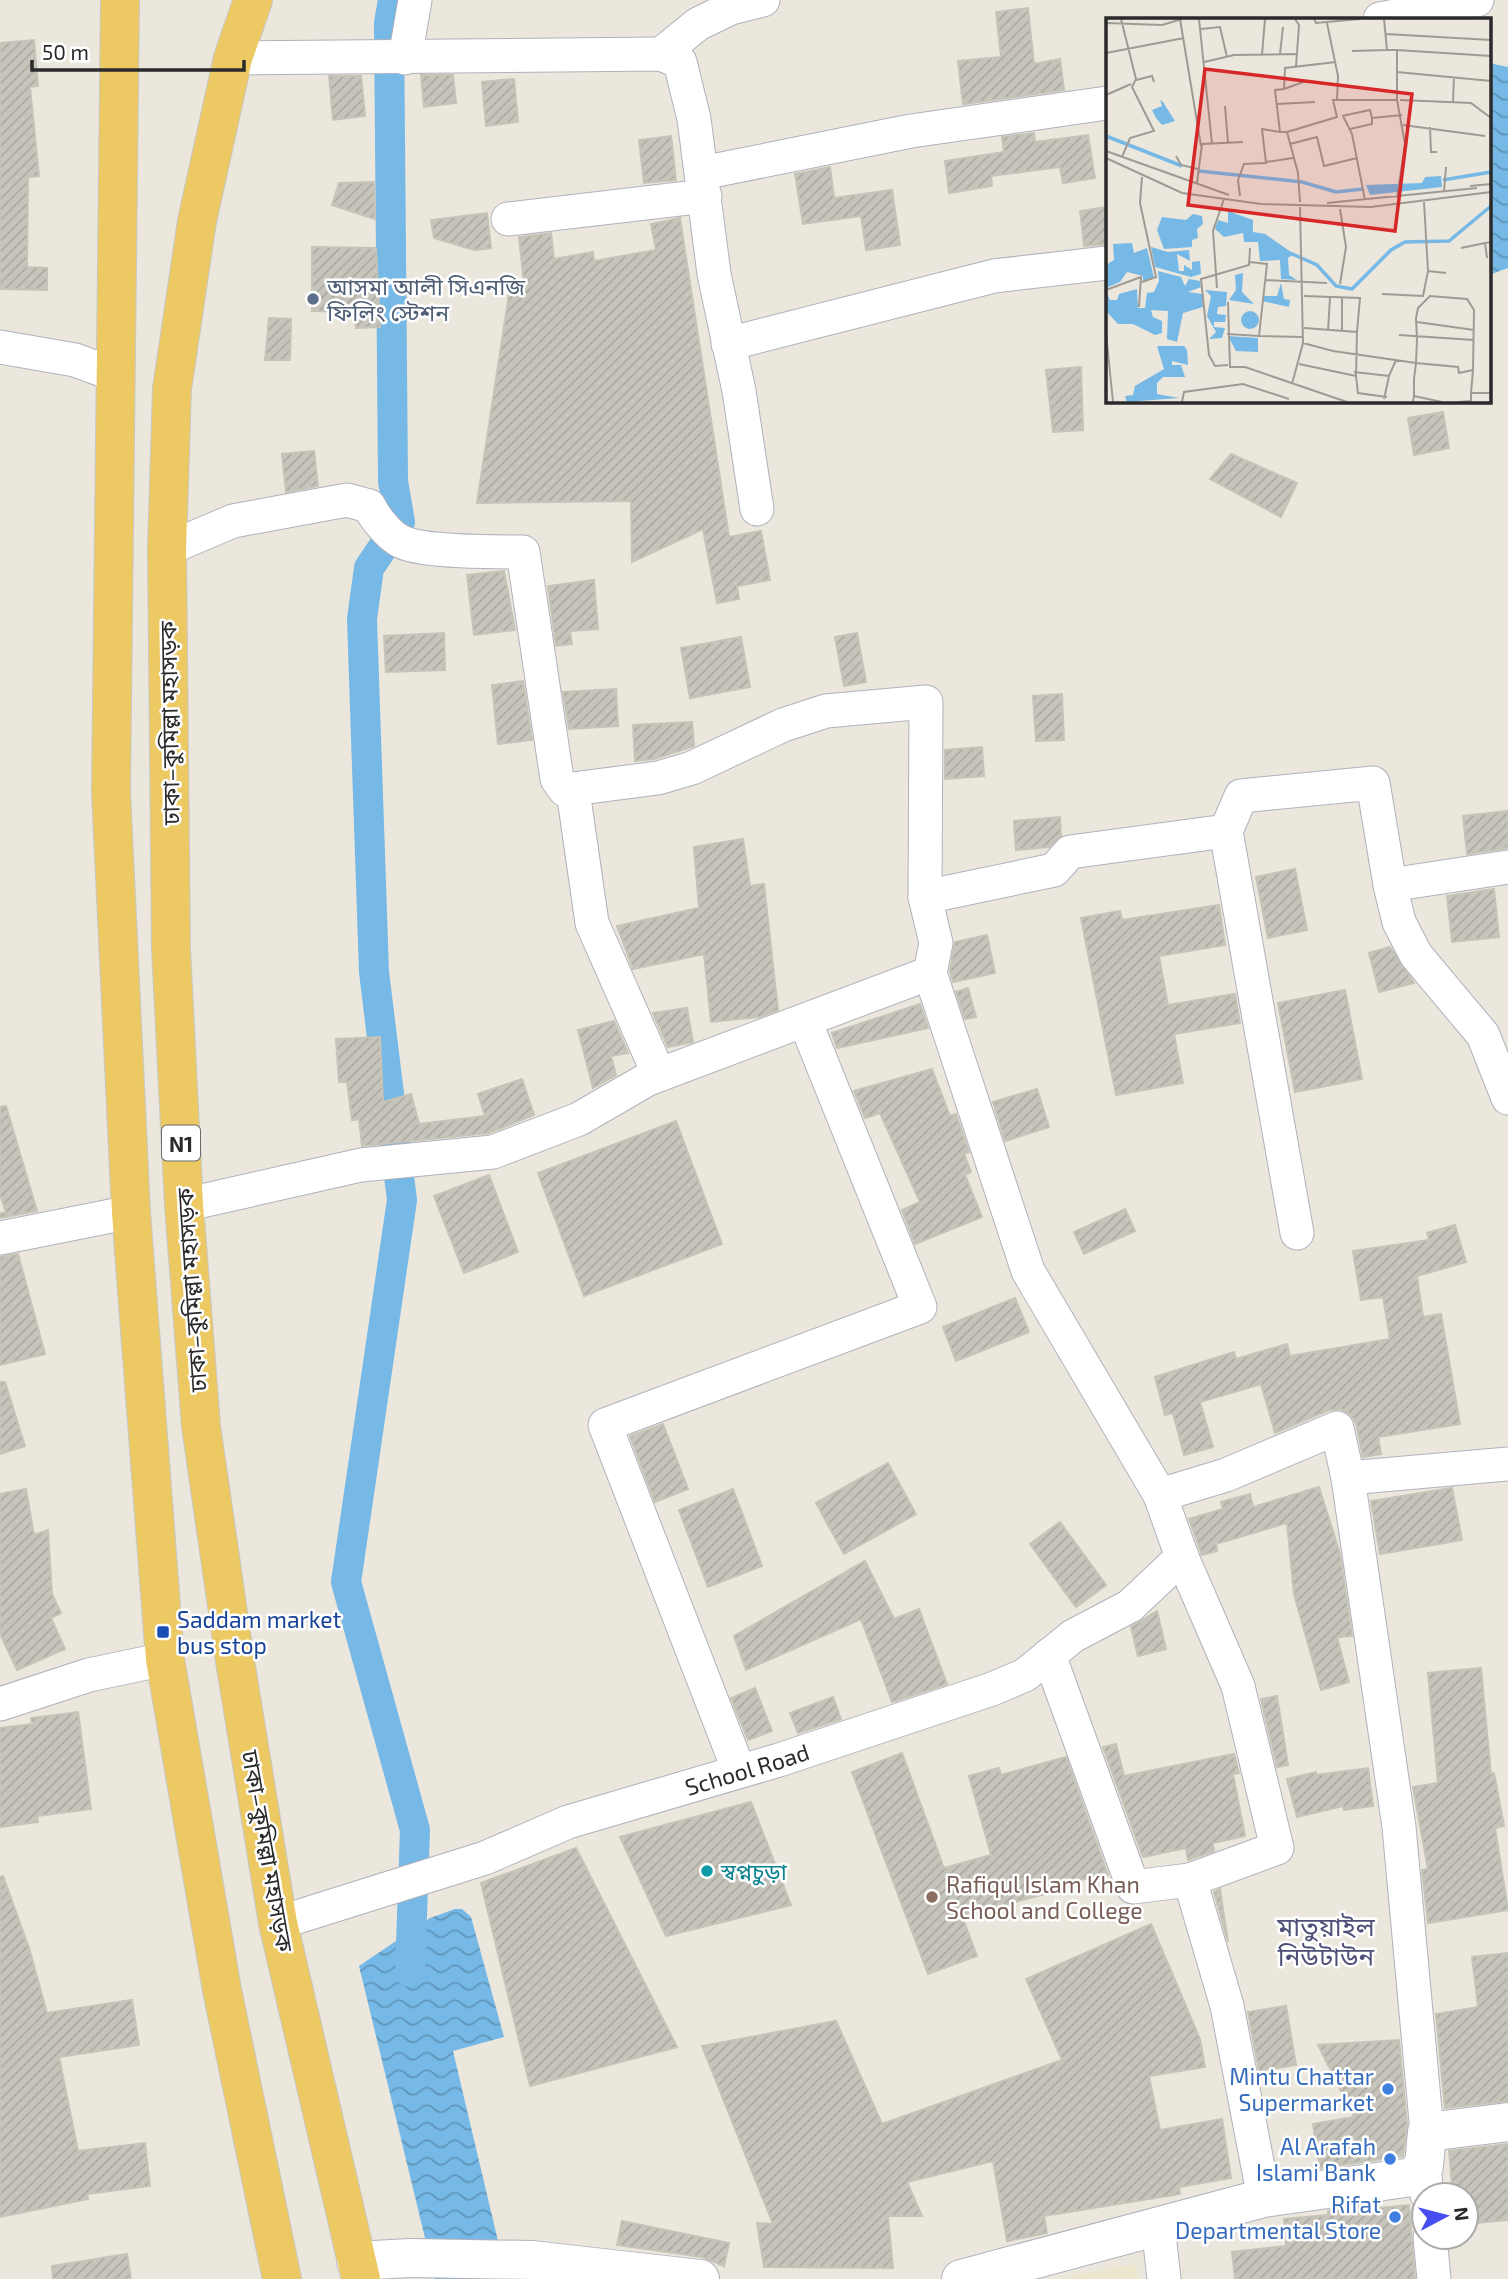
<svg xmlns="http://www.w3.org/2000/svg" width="1508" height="2279" font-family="'Exo 2','Noto Sans Bengali',sans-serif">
<defs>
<pattern id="water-waves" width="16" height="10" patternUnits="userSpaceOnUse" patternTransform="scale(1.75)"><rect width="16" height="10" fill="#76b8e6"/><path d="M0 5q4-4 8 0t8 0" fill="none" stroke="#6196bb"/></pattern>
<pattern id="building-hatch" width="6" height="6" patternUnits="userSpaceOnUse" patternTransform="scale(1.75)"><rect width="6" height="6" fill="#c7c5bb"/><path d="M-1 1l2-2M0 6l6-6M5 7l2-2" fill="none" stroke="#aba9a1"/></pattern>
</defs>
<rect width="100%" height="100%" fill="#ebe7dd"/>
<polygon fill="#ece6cd" points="1135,2264 1138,2279 1057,2279"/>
<g fill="url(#water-waves)">
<polygon points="1489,63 1508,67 1508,268 1489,275"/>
<polygon points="455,1909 462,1909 471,1917 504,2037 453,2051 507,2279 435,2279 359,1966 430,1918"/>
</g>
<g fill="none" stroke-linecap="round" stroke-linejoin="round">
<polyline stroke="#76b8e6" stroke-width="30" points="393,0 389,23 393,481 400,522 369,568 362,619 374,972 402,1200 346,1582 415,1830 410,1972"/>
</g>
<g fill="url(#building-hatch)" stroke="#c6c3b7" stroke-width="2">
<polygon points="1028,8 1034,64 1060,59 1064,90 963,104 958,61 1001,57 996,12"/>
<polygon points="34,40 38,86 30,87 39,176 28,177 27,267 47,268 47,290 0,289 0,43"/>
<polygon points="421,75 453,75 456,103 424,107"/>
<polygon points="329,76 361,76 365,116 333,120"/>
<polygon points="514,79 518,122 486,126 482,82"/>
<polygon points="1034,133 1035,142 1088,135 1095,178 1063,183 1060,167 991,176 992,186 949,193 945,161 1004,152 1002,137"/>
<polygon points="671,136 676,180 644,183 639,140"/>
<polygon points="830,167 834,198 892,190 900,245 866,250 861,216 803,224 795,174"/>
<polygon points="374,182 375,219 332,205 339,183"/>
<polygon points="1107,207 1107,244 1084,246 1080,211"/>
<polygon points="487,213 491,248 474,250 434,238 431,220"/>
<polygon points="680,218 729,537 761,531 770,580 737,586 739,599 717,603 703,529 632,562 631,501 477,503 509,294 525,293 519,237 551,233 554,259 593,252 594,261 656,250 651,224"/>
<polygon points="312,247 376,248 380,327 356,328 355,312 312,311"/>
<polygon points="269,318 291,319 290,360 265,360"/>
<polygon points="1081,367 1083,430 1053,432 1046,370"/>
<polygon points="1443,412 1449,448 1414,455 1408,418"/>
<polygon points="314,451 318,486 286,492 282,454"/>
<polygon points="1231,454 1297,483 1281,517 1210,479"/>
<polygon points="504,571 515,630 474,635 467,575"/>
<polygon points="594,580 598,629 570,631 572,644 556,646 548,586"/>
<polygon points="444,633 445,670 386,672 384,636"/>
<polygon points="857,633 866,682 844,686 835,637"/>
<polygon points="741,637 750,687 690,698 681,648"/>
<polygon points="523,681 532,740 498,744 492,685"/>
<polygon points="616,689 618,726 569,729 563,692"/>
<polygon points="1062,694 1064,740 1036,741 1033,696"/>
<polygon points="692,722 694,746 654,759 635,761 633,725"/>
<polygon points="982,747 984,776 945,779 945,750"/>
<polygon points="1508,811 1508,848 1467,854 1463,816"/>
<polygon points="1060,817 1061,836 1049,847 1016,850 1014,821"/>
<polygon points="743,839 750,886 764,884 778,1010 759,1017 711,1022 704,954 633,969 617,926 699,908 694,847"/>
<polygon points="1295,869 1307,930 1268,938 1256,877"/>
<polygon points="1494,889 1499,937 1452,942 1447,896"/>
<polygon points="1219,905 1225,945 1159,956 1168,1005 1235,994 1240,1023 1174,1034 1183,1083 1116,1095 1081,918 1120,911 1122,920"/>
<polygon points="987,935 995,973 953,982 950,971 955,942"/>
<polygon points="1390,947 1414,983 1379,992 1369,953"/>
<polygon points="968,988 976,1017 965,1019 956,992"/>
<polygon points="1345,990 1362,1079 1295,1092 1278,1003"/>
<polygon points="920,1004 928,1028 837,1048 832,1033"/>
<polygon points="687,1008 693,1042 668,1047 653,1013"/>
<polygon points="614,1021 628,1053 611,1056 616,1075 593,1088 578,1030"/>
<polygon points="380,1037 383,1102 411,1094 419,1124 485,1116 478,1094 522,1079 534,1115 489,1133 362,1146 359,1119 352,1120 347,1082 339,1082 336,1039"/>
<polygon points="932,1069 950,1116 956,1114 969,1152 964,1154 971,1172 965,1175 982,1217 915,1244 902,1210 920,1202 880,1113 865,1118 854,1091"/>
<polygon points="1037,1089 1049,1127 1005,1141 993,1102"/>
<polygon points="6,1106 37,1211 0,1218 0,1213 6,1213 0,1194 0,1107"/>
<polygon points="676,1121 722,1244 584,1296 538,1173"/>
<polygon points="489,1175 518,1252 464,1273 434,1196"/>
<polygon points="1125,1209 1135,1231 1084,1254 1074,1232"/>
<polygon points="1455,1225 1466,1262 1417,1276 1423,1317 1441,1314 1460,1424 1378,1437 1381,1454 1363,1457 1356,1423 1351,1415 1341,1409 1329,1410 1275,1433 1261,1384 1200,1402 1213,1447 1184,1455 1173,1413 1165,1415 1155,1377 1234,1352 1236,1359 1287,1344 1290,1356 1390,1339 1383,1297 1361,1300 1353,1251 1429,1240 1427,1233"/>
<polygon points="18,1254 45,1354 0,1365 0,1257"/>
<polygon points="1015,1298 1029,1332 956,1361 943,1327"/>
<polygon points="0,1382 5,1382 25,1446 0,1454"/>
<polygon points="663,1424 688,1489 655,1502 630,1436"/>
<polygon points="888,1463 916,1514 844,1554 816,1503"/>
<polygon points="1319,1487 1340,1554 1352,1636 1337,1637 1349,1682 1321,1690 1294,1594 1287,1523 1216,1544 1217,1551 1202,1555 1189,1519 1223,1509 1221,1502 1250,1494 1253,1507"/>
<polygon points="1452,1488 1462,1540 1380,1554 1371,1501"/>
<polygon points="26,1489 34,1535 48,1530 52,1594 61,1613 51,1618 65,1649 17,1670 0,1634 0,1494"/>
<polygon points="733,1489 762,1566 708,1587 679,1510"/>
<polygon points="1060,1522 1106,1585 1076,1607 1030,1544"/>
<polygon points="865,1561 894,1619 919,1609 947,1684 892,1702 861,1619 746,1670 734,1636"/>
<polygon points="1157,1611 1166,1649 1138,1656 1131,1627"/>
<polygon points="1481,1668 1491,1774 1494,1773 1504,1826 1495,1828 1508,1910 1428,1923 1422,1870 1428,1869 1413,1787 1438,1783 1428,1673"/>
<polygon points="755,1688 772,1731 748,1740 731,1698"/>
<polygon points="1277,1696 1288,1765 1277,1767 1261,1699"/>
<polygon points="833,1697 841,1719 798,1733 790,1713"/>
<polygon points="78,1712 91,1809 37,1816 38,1822 0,1827 0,1728 32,1724 31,1718"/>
<polygon points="1116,1744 1124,1776 1234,1754 1239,1773 1233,1774 1245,1836 1213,1843 1214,1851 1188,1860 1186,1848 1143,1857 1103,1747"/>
<polygon points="902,1753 944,1868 991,1855 969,1776 999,1768 1001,1775 1066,1757 1108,1875 1074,1881 1075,1886 962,1916 977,1956 928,1974 852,1772"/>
<polygon points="1368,1768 1373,1806 1344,1810 1343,1806 1297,1817 1287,1779 1316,1772 1316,1775"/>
<polygon points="751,1802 791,1905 666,1936 620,1837"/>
<polygon points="576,1848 677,2047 530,2086 481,1883"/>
<polygon points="3,1876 29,1948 47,2013 132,2000 139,2045 59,2057 78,2151 145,2143 150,2186 87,2194 88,2199 0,2217 0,1877"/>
<polygon points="1220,1889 1228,1942 1214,1892"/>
<polygon points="1151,1924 1200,2039 1205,2067 1149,2076 1160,2130 1222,2119 1231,2178 1179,2187 1180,2194 1044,2216 1047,2233 1007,2241 993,2161 907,2182 922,2216 888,2216 893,2268 764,2267 757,2223 773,2224 702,2046 836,2021 882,2124 1062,2060 1026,1979"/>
<polygon points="1508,1953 1508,2101 1445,2108 1436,2014 1478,2007 1472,1957"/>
<polygon points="1286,2006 1296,2065 1259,2071 1248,2012"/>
<polygon points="1399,2040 1407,2124 1403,2156 1320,2168 1313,2124 1354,2117 1318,2045"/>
<polygon points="1508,2144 1508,2220 1466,2224 1466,2195 1453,2195 1449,2151"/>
<polygon points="1368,2205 1368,2209 1409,2205 1415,2279 1235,2279 1232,2252 1286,2246 1284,2219 1328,2215 1328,2211"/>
<polygon points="622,2221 729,2243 724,2266 702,2257 617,2245"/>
<polygon points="127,2254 131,2279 53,2279 52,2266"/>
</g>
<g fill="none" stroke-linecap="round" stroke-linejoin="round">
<defs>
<g id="minor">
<polyline points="1380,19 1477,0"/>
<polyline points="661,54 698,24 731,8 763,0"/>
<polyline points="233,58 661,54 680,62 694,119 714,274 739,391 757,509"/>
<polyline points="405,58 415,0"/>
<polyline points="702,173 911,131 1107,103"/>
<polyline points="508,219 705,196"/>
<polyline points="728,344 994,276 1107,263"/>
<polyline points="0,347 75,360 116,375"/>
<path d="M167,549L233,521L347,500L369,506C375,518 389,536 402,542C423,552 496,552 523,552L557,779L565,790L658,778L692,768L783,725L826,711L926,702L925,897"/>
<polyline points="573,791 592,923 659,1075"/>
<polyline points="1226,831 1297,1233"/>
<polyline points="1390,885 1399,922 1416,955 1483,1035 1508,1098"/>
<polyline points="930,973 1028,1271 1160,1495 1226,1475 1337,1428 1348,1478 1508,1464"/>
<polyline points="184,1205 361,1165 493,1152 579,1119 648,1079 930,973 936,943 925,897 1054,870 1070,852 1226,831 1241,796 1373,783 1390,885 1508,867"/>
<polyline points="0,1238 131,1212"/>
<polyline points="1348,1478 1399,1827 1427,2132"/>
<polyline points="1160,1495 1182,1557 1238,1686 1277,1848 1190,1880 1227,2006 1264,2198"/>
<polyline points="1049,1655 1133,1887 1190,1880"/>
<polyline points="0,1704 89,1675 165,1659"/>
<polyline points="739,1771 605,1425 920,1307 805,1021"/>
<path id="s1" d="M278,1923L485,1858L568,1822L779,1760L992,1689L1025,1675L1073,1636L1130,1606L1182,1557"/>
<polyline points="1424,2166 1427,2195"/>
<polyline points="1158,2225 1164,2279"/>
<polyline points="1430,2237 1434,2279"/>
</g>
<g id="secondary">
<polyline points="356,2261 410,2258 532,2260 700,2279"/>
<polyline points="961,2279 1264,2198 1412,2177 1424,2166 1427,2132 1508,2122"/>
</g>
<g id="trunk">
<polyline points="120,0 111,792 131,1212 165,1659 222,1990 282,2279"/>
<polyline points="253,0 233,58 197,221 172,389 167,549 171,949 184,1205 201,1426 235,1661 278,1923 361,2279"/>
</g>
</defs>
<use href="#minor" stroke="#b0b1bd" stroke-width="35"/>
<use href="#secondary" stroke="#b0b1bd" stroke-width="40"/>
<use href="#trunk" stroke="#c8c8c8" stroke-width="40"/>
<use href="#minor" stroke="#fff" stroke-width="33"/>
<use href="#secondary" stroke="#fff" stroke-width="38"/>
<use href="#trunk" stroke="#edc963" stroke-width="38"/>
</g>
<circle fill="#5c6f8a" stroke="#fff" stroke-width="2.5" cx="313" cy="299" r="7"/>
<rect fill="#1a4fb4" stroke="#fff" stroke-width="2.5" x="156" y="1625" width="14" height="14" rx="3.5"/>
<circle fill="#0f9aa8" stroke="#fff" stroke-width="2.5" cx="707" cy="1871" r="7"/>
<circle fill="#8d6e63" stroke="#fff" stroke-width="2.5" cx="932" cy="1897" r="7"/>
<g fill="#3f7fe0" stroke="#fff" stroke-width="2.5">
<circle cx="1388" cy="2089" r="7"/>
<circle cx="1390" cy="2159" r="7"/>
<circle cx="1395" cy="2217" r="7"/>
</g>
<g text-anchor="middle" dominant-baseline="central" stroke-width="5" stroke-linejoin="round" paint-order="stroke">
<rect fill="#fff" stroke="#6a6a6a" stroke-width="2" x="162" y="1125.5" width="38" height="35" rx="5"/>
<g font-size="21" font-weight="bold" fill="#2a2a2a">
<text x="181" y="1143">N1</text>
</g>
<g font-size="23" fill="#4e5e75" stroke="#fff" text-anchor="start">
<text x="327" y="286">আসমা আলী সিএনজি<tspan x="327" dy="26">ফিলিং স্টেশন</tspan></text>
</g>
<g font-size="23" fill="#2a2a2a" stroke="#fff">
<text transform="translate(169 723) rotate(-91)">ঢাকা–কুমিল্লা মহাসড়ক</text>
<text transform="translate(191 1290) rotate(-94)">ঢাকা–কুমিল্লা মহাসড়ক</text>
<text stroke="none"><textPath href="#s1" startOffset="494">School Road</textPath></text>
<text transform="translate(268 1851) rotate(80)">ঢাকা–কুমিল্লা মহাসড়ক</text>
</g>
<g font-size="23" fill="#164399" stroke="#fff" text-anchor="start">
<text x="177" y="1619">Saddam market<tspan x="177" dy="26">bus stop</tspan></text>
</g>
<g font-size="23" fill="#0d838f" stroke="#fff" text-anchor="start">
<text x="721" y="1871">স্বপ্নচুড়া</text>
</g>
<g font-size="23" fill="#785e54" stroke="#fff" text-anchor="start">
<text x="946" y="1884">Rafiqul Islam Khan<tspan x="946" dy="26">School and College</tspan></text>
</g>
<g font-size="23" fill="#366cbe" stroke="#fff" text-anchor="end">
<text x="1374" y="2076">Mintu Chattar<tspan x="1374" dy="26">Supermarket</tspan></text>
<text x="1376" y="2146">Al Arafah<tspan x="1376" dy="26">Islami Bank</tspan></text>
<text x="1381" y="2204">Rifat<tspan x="1381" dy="26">Departmental Store</tspan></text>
</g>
<g font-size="26" fill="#4d4f77" stroke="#fff">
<text x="1326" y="1925">মাতুয়াইল<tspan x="1326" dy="30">নিউটাউন</tspan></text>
</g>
</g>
<g transform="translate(1106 18)">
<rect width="385" height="385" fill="#ebe7dd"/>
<path d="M54,82L57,84L69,103L56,107L50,100L46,92L56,88ZM335,158L336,169L264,177L260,167L316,165L319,159ZM122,193L147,202V214L159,216L188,236L182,240L183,257L191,262L175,261L174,242L154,243L152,224H138L137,215L118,219L109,211L112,202L122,205ZM87,196L96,198L97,206L91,211L92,220L86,222V229L58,231L51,212L56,199L80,202ZM26,225L28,235L41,230L48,260L37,263V258L21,254L14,264L0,270V247L8,242L7,226ZM45,229L62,234L83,232L84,243L71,236L73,253H78V247L86,252V244L94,243L95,256L85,259L49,249ZM52,253L75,259L79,268L83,261L94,263L95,269L82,274L96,276L97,289L77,295L71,324L61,321L62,293L45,292L47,299L56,303V315L49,317L27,306H12L0,293V274L4,282H11L13,276L31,271L32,290H39L41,275L48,274L53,263ZM137,255L136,274L148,286L123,282L130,272L129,257ZM175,265L178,281L184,282L183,289L156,283L157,278H171ZM99,272L121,274L120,288L112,289L111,296L120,297L119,304H108V309L119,310L116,320L103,321L110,314L101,298L105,278ZM135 302a9 9 0 1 1 18 0a9 9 0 1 1-18 0ZM122,318L152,320V334L130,333ZM51,328H78L81,332L82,347L66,343V347H75L79,359H57L51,365V376L73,380L21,384L19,378L27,377L29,368L58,351Z" fill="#76b8e6"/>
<path fill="none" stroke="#76b8e6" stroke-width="3.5" d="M0,118L76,148M93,153L196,164L230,174L257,171M337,162L385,154M184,235L211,247L230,268L246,271L285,232L299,224L343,223L385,188"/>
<path fill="none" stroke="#9e9b95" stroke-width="2" d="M15,1L30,61L26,69L48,113L24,120L16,139M74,1L95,128M93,1L106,126M189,1L193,7L190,49M208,1L210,5L254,1M278,1L281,32H291V82L299,126L291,180M0,5L56,7L76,1M95,11L114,9L121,39M280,16L385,22M291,32L385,38M246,33L281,32M0,35L78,20M174,36L177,9M156,37L159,1M98,44L128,37L190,36M291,54L385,63M30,62L46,58L48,64M178,71L200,63M0,77L25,66M231,82H291M294,82L365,85L385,100M347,84L348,59M171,86L209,84M119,88L122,125M236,98L264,92L266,100L296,97M237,98L246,116L259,182M297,107L379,118M324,109L325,134H331M244,111L266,106V100M181,114L231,99L227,82H231L232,58L221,5M184,126L211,119L218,148L251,140M0,133L123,177M70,138L75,147L92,151M0,140L76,175L155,186L265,189L385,174M160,144L187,140M36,159L34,185L50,259L36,264M91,165L96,126L137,124M364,168L385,166M338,173L340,149M134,178L132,162L138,146L160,145L156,111L174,114M194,184L192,155L181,114H174L169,72L178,71L179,50L230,44M318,184L322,253M221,185L371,170M194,189L197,325M355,230L379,225M381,240L379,225L385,224M159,262L221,265M234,266L240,229L234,191M111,270L107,213L118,181M0,272L35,259L33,289M276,276L317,278L322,253L340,255M198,278L254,280L251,314M122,284L124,349H139L241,384M311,304L368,312M222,313L224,279M236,314V280M0,315L7,384M121,316L153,318L161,246L144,244M293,317L368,322M153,318L196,319M193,346L250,358L251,314L198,310M122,347L109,348L103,337L95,261L143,247L144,230M248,354L283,358L290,342M250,358L252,375L281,379M186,366L197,325L227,333L310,345L352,349L353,355L367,352L368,292L361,281L324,278L312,290L310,300L311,321L310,345L308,361V378L307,384M365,375L367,352M308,378L336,384M278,381L283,358M76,384L78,374L137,366L183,381M352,384L365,383V375H385"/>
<path fill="#d62828" fill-opacity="0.15" stroke="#d62828" stroke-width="3.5" d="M99,51L306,76L289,213L82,187Z"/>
<rect width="385" height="385" fill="none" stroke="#2a2a2a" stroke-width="3.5"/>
</g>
<g transform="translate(1445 2216) rotate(83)"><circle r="33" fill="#ffffff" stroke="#aaaaaa" stroke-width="2"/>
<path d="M0-5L12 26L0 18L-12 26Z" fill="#474dee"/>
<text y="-10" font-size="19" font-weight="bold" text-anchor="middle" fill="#2a2a2a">N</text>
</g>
<path d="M32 60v10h212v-10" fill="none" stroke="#2a2a2a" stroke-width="3.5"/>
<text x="42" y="60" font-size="21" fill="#2a2a2a" stroke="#ffffff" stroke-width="5" paint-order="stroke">50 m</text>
</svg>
